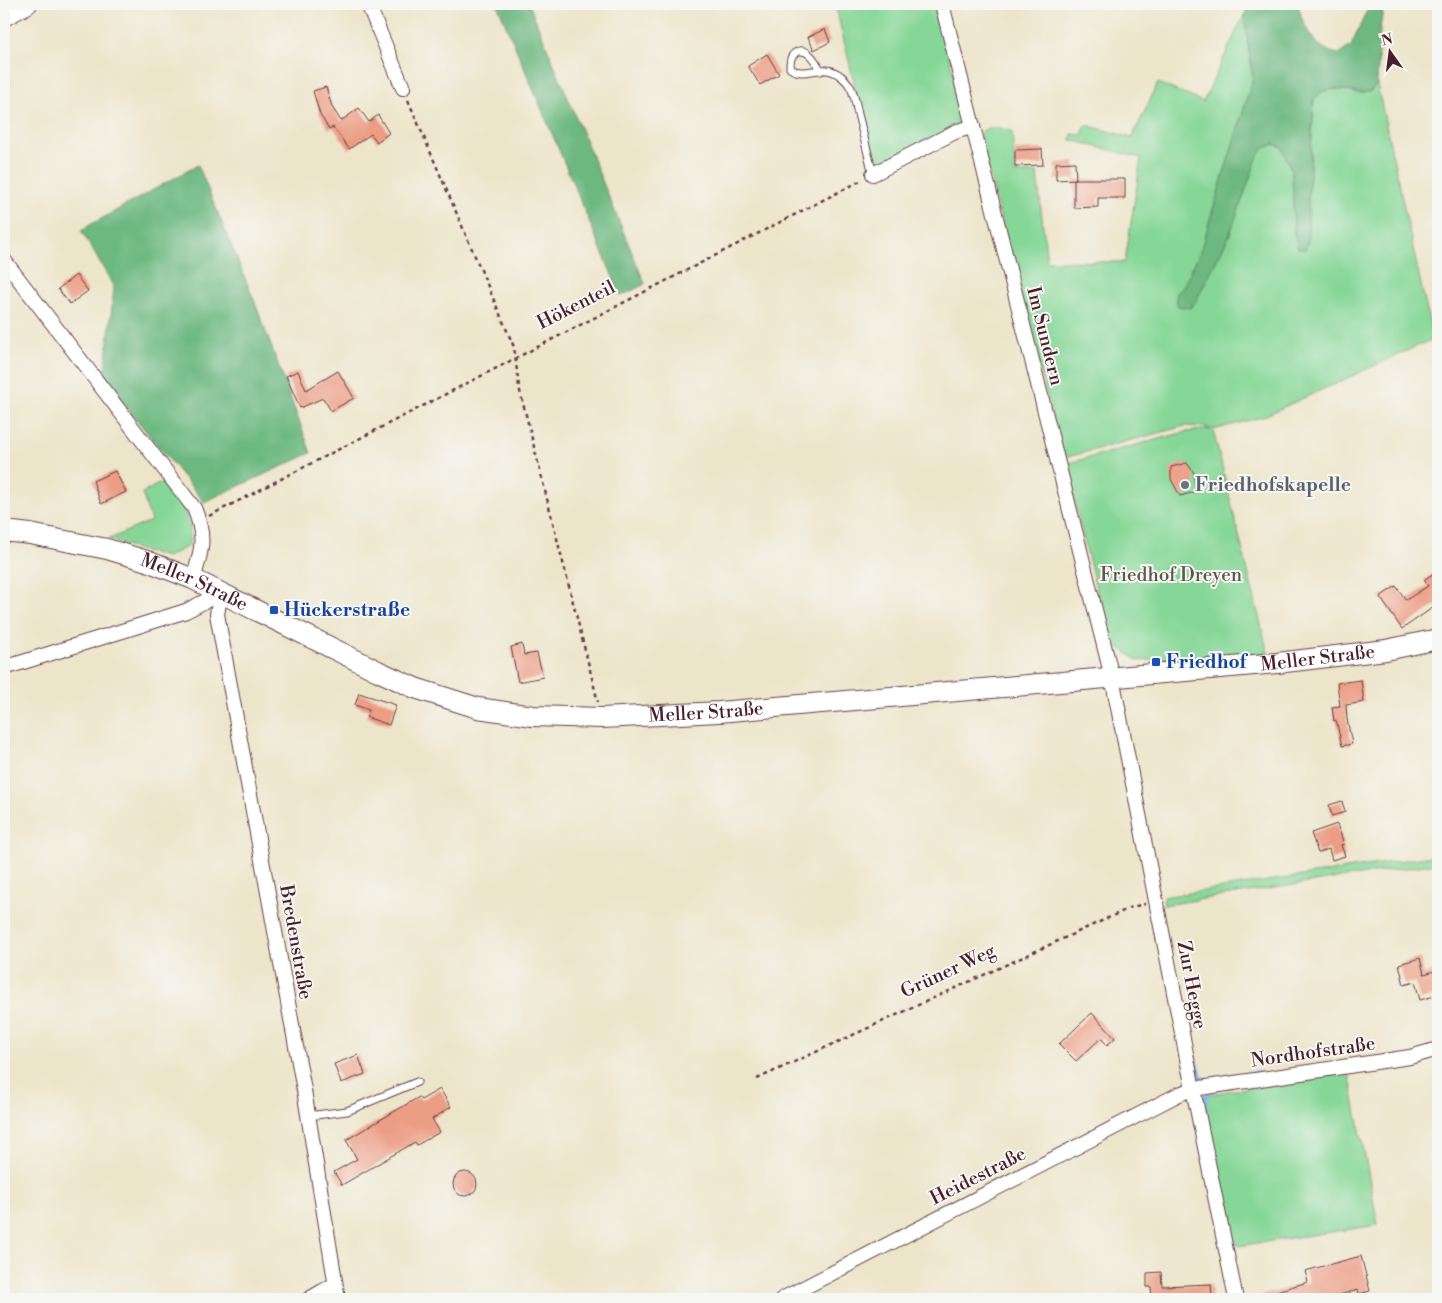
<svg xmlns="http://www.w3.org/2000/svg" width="1442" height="1303" font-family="'Libre Bodoni',serif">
<rect width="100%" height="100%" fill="#f6f6f2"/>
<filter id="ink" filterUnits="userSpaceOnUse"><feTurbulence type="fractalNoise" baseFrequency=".02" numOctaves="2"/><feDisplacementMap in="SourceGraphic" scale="10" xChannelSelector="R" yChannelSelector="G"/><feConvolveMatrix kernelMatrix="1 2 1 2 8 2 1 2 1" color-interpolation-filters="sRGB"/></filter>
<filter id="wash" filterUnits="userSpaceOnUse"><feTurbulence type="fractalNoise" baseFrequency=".0096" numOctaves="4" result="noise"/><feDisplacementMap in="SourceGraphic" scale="20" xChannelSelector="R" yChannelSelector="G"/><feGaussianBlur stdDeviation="1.12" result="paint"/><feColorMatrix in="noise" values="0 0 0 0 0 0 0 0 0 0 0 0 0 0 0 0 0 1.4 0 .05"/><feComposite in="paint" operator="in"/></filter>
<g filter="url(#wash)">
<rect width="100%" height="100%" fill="#ede5ca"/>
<g fill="#86d797" stroke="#687b61">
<polygon points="835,4 936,4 965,120 962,124 875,169"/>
<path d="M1244,15L1253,79L1200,252L1183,287L1177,293L1190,308L1196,301L1229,236L1257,158L1264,148L1274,144L1282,147L1292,172L1294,234L1308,242V206L1314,99C1317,96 1320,92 1324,91C1344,83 1359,104 1377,84L1433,339L1262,417L1213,430L1268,653L1193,661L1192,657L1138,661L1109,640L1065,464L1185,432L1211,429L1203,427L1185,426L1063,458L979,135C988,123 999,128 1012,131L1015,173H1037L1047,261L1125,262L1141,158L1071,140L1072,134L1082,135L1086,125L1132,138L1158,83L1203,102Z"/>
<polygon points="164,481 182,505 190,524 189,546 167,557 143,551 109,539 151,521 142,493"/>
<polygon points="1438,855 1438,863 1164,905 1163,897"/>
<polygon points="1349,1072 1378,1225 1238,1246 1234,1239 1203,1095"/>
</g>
<g fill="#6cb880" stroke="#5b6c56">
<polygon points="497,4 529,4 645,284 621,296"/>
<path d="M1250,4H1298C1302,25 1315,51 1339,54L1351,46L1370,4H1384L1380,29L1377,84L1370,92L1362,93L1336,89L1323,91L1314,99L1308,206V242L1305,249L1298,248L1294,234L1292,172L1282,147L1274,144L1264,148L1257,158L1229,236L1196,301L1190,308L1178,306L1176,299L1177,293L1183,287L1200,252L1253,79L1244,15Z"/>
<polygon points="198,165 254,300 311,453 204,502 104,380 114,287 81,230"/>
</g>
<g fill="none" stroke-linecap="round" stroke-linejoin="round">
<g stroke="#7eb1eb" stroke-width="4">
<polyline points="1196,1060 1201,1077 1207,1080 1260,1072"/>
<polyline points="1209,1093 1205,1097 1205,1108 1221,1190"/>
</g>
</g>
<g id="blocks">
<g fill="#ec9e85">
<polygon points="825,29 830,42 814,50 808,37"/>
<polygon points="767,54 779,74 760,85 748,66"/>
<polygon points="326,87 332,107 341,121 359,108 369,122 378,115 389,133 377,142 371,134 349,149 333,127 329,129 320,115 313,91"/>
<polygon points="1042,149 1043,165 1015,166 1015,150"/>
<polygon points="1075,162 1076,179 1056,180 1056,163"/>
<polygon points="1074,179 1125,179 1125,198 1098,198 1098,207 1074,208"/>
<polygon points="76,275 88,291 70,304 58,289"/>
<polygon points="298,371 306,390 338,371 354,398 331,411 323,398 300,408 286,376"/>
<polygon points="1187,463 1194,473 1195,492 1180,496 1171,479 1171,467"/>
<polygon points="115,471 126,492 101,504 93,481"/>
<polygon points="1438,570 1438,604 1402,629 1380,597 1396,586 1406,600 1428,586 1424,580"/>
<polygon points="522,644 524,655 537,653 543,677 518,682 511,647"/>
<polygon points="1361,680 1364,702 1346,705 1347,719 1352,744 1342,746 1336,720 1334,721 1332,707 1340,706 1337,683"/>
<polygon points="359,693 396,705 389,725 366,717 369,710 355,705"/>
<polygon points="1342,801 1345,812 1332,816 1329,805"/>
<polygon points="1337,824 1344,844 1341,845 1345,856 1332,860 1329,849 1318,853 1311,833"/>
<polygon points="1420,958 1424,974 1438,970 1438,995 1420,1000 1415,982 1404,985 1399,964"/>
<polygon points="1092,1013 1115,1038 1107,1045 1101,1038 1076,1061 1059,1044"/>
<polygon points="358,1055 365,1074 341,1083 334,1064"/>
<polygon points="440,1089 451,1107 432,1119 440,1132 417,1145 415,1142 342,1185 334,1172 357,1159 346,1140 419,1097 421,1100"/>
<circle cx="465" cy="1184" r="12"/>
<polygon points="1361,1256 1370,1291 1359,1294 1358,1290 1323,1299 1260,1299 1259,1296 1308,1282 1305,1271"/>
<polygon points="1161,1272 1162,1286 1211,1284 1212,1299 1152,1299 1151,1287 1147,1287 1147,1273"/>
</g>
</g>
</g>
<g filter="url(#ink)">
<use href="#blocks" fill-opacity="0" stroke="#623d43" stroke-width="1"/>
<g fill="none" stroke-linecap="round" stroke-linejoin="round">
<defs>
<g id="service">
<path d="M821,71C816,62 807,45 795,53C790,57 790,62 790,68C802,77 815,68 827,70C837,71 847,80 851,88C855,96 856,106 858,114C863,134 868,154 873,174"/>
<polyline points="308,1116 347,1111 417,1082"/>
</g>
<g id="minor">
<polyline points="368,4 403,88"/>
<polyline points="942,4 1112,677 1193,1089 1236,1299"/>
<polyline points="873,174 957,131 973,127"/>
<path d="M4,260L194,508C206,536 202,551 193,579"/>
<polyline points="221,593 217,614 304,1090 338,1299"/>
<polyline points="4,668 186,611 221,593"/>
<polyline points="309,1299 335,1284"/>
<polyline points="782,1299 1179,1094 1193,1089 1410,1057 1438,1049"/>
</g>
<polyline id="tertiary" points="4,17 28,4"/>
<g id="secondary">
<path id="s1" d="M4,531L30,534L107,549L147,561L193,579L378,671L415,688L478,708L533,716L602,718L719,712L1277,663L1386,650L1438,639"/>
</g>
</defs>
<use href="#service" stroke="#623d43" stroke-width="9"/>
<use href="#minor" stroke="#623d43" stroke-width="16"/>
<use href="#tertiary" stroke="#623d43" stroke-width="20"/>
<use href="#secondary" stroke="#623d43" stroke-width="22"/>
<g stroke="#623d43" stroke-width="2.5" stroke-dasharray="4 4" stroke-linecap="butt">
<polyline points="408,100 514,347 519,387 598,702"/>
<polyline points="209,516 862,180"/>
<polyline points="757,1079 1132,907 1145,904"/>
</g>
<use href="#service" stroke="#fff" stroke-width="7"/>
<use href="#minor" stroke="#fff" stroke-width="14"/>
<use href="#tertiary" stroke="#fff" stroke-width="18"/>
<use href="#secondary" stroke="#fff" stroke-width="20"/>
</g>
</g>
<circle fill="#6b7280" stroke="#f6f6f2" stroke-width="2" cx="1185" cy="485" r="5"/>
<g fill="#1a4fb4" stroke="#f6f6f2" stroke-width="2">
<rect x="269" y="605" width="10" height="10" rx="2.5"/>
<rect x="1151" y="657" width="10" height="10" rx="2.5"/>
</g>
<g text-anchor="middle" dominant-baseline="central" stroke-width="4" stroke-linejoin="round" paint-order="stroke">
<g font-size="19" fill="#4a1f2b" stroke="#f6f6f2">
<text transform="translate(576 305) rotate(-27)">Hökenteil</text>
<text transform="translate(1045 336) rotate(76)">Im Sundern</text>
<text stroke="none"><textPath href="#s1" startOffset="198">Meller Straße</textPath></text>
<text stroke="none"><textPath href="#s1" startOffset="1352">Meller Straße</textPath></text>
<text stroke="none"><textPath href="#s1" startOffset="738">Meller Straße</textPath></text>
<text transform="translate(296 942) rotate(80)">Bredenstraße</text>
<text transform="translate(948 971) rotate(-25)">Grüner Weg</text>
<text transform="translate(1192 985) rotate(79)">Zur Hegge</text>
<text transform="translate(1313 1052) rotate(-8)">Nordhofstraße</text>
<text transform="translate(978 1176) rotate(-27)">Heidestraße</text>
</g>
<g font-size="19" font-weight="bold" fill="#5b616d" stroke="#f6f6f2" text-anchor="start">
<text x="1195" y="485">Friedhofskapelle</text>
</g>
<g font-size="19" fill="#5c564b" stroke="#f6f6f2">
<text x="1171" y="575">Friedhof Dreyen</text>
</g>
<g font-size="19" font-weight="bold" fill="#164399" stroke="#f6f6f2" text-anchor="start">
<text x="284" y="610">Hückerstraße</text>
<text x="1166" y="662">Friedhof</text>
</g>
</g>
<rect width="1442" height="1303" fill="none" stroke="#f6f6f2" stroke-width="20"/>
<g transform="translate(1390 52) rotate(346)" stroke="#f6f6f2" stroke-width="4" paint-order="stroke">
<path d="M0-4L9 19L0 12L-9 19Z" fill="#4a1f2b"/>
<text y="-8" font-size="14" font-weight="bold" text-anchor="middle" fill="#4a1f2b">N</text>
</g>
</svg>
